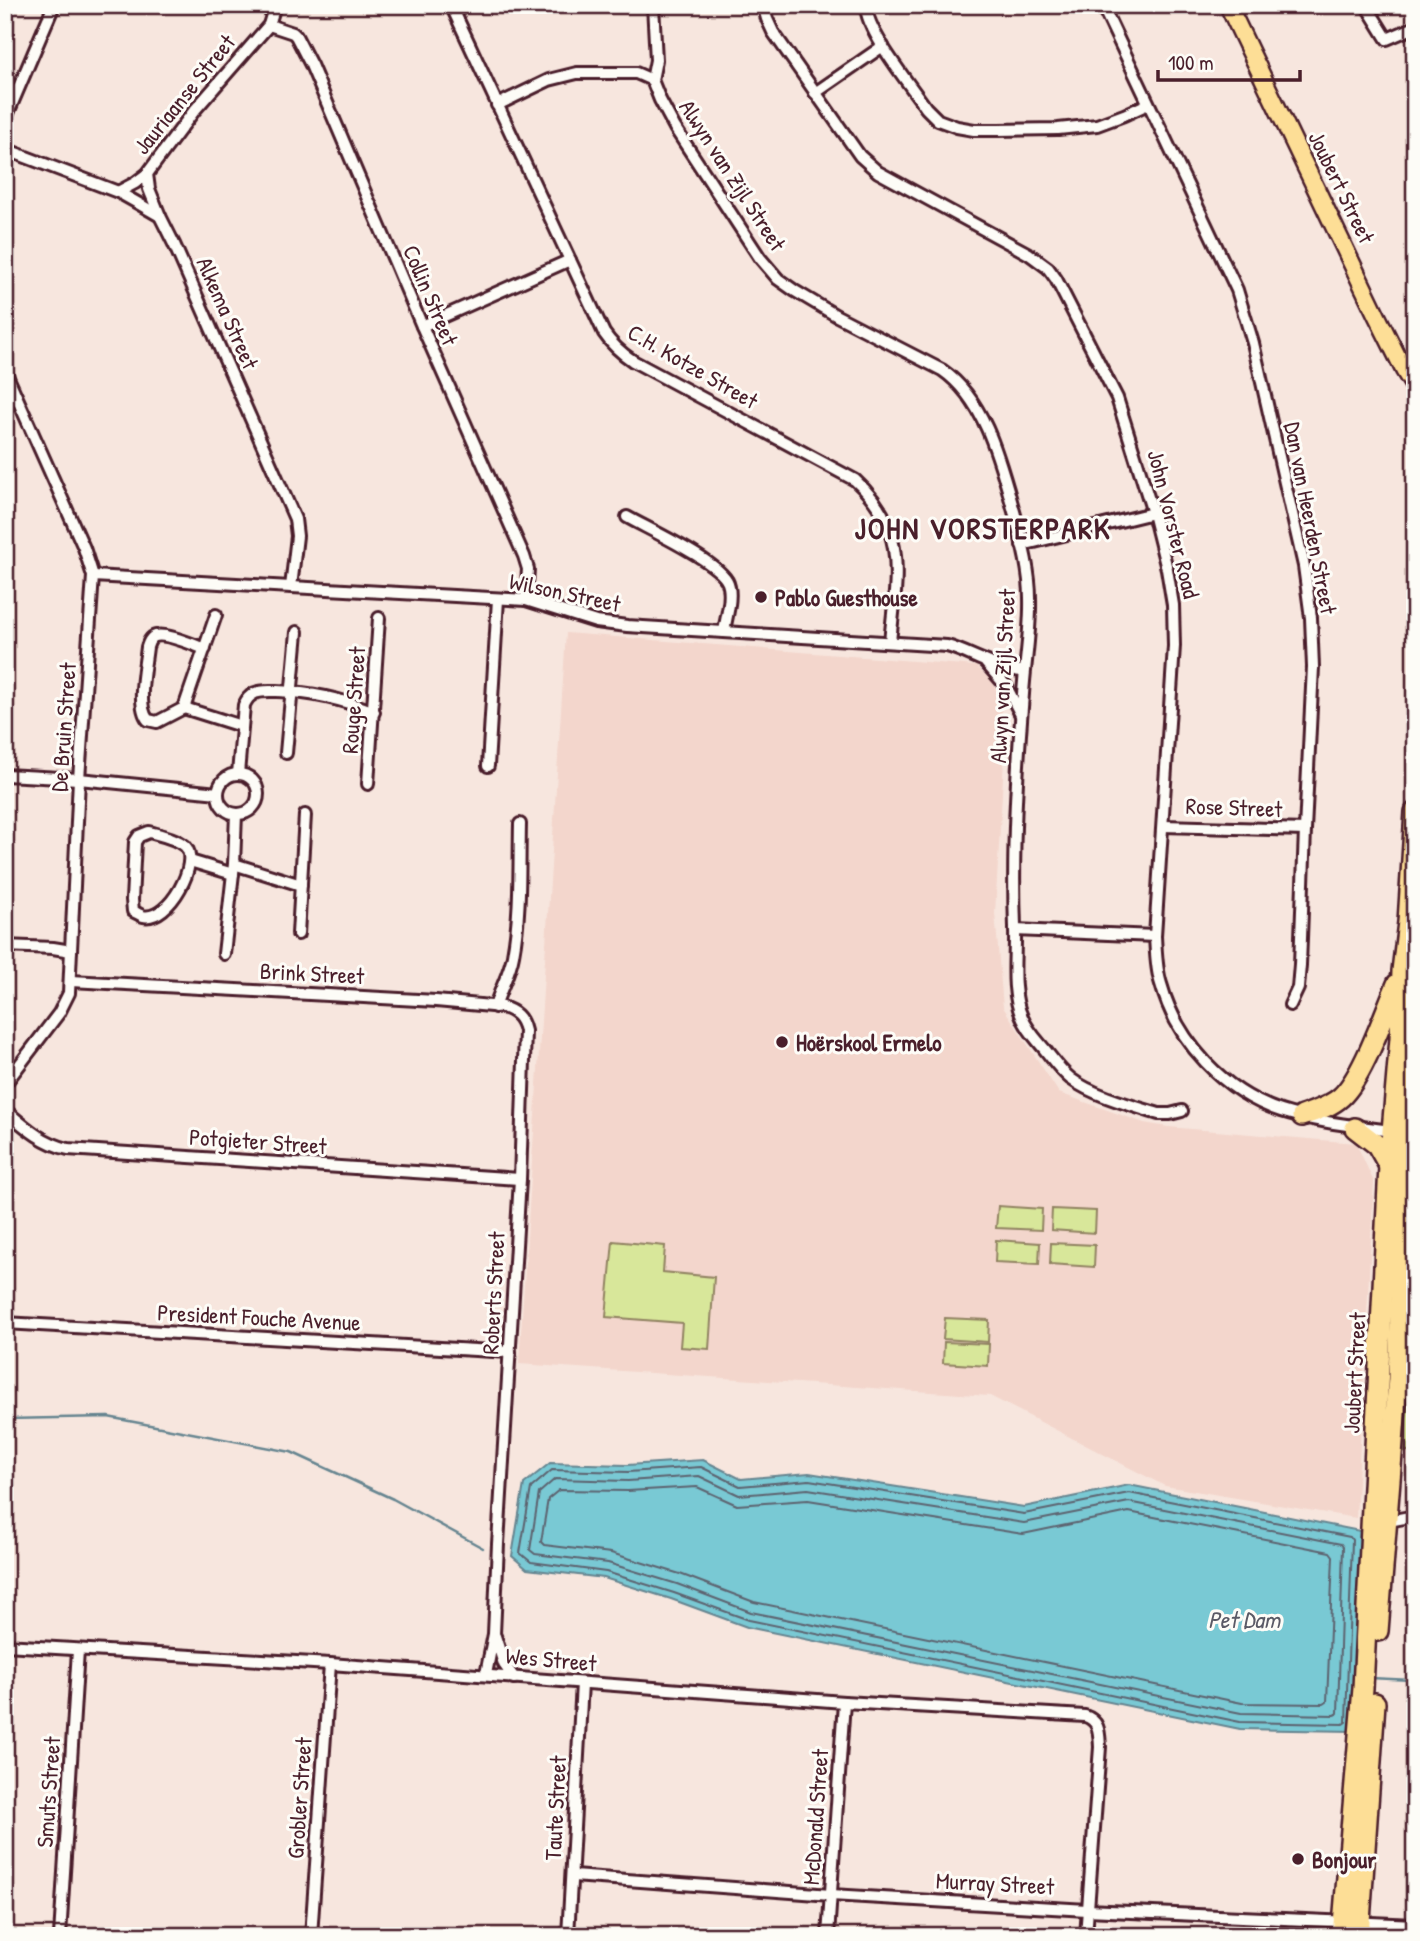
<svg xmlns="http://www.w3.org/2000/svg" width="1420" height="1941" font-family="'Patrick Hand',sans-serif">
<rect width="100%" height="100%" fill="#f7e6de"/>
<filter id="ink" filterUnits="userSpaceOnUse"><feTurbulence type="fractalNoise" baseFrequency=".0143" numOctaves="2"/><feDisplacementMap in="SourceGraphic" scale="14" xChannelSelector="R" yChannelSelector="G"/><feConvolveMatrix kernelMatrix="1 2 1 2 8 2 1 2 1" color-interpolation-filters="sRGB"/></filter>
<g filter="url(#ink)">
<g fill="#f3d6cc">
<polygon points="566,633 976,666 994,683 1006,726 995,913 1003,1007 1059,1093 1144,1123 1168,1127 1356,1143 1374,1182 1356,1518 1165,1486 990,1396 519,1364"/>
<polygon points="1415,1309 1415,1481 1404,1472"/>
</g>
<g fill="#d8e79a" stroke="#918362" stroke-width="2">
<polygon points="1415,1160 1415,1454 1410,1450 1405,1452"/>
<polygon points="998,1206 1042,1209 1041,1230 996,1228"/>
<polygon points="1052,1209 1096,1211 1095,1233 1051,1230"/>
<polygon points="996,1240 1040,1243 1039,1264 995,1262"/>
<polygon points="613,1241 665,1246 663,1272 714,1277 709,1349 680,1347 682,1323 606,1317"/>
<polygon points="1051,1243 1095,1245 1094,1267 1050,1264"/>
<polygon points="945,1318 989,1320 988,1342 943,1339"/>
<polygon points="944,1342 989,1344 988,1366 943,1363"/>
</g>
<polygon fill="#79c9d4" stroke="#668590" stroke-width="2" points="703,1460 741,1479 809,1473 1024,1507 1129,1485 1360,1531 1353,1731 1240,1729 747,1627 671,1599 604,1578 527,1569 512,1556 524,1484 550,1463 627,1465"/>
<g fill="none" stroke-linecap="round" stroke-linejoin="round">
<g stroke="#5d636f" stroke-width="2">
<polygon points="701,1467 740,1486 809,1480 1024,1514 1129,1493 1350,1537 1352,1540 1346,1722 1343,1724 1240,1722 749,1620 674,1593 606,1572 531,1562 520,1553 531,1488 552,1470 628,1472"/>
<polygon points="699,1476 739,1495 808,1489 1024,1523 1129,1502 1341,1544 1343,1547 1338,1713 1334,1715 1241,1713 751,1612 677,1584 608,1563 535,1554 530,1550 539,1493 555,1479 628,1481"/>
<polygon points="697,1487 737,1505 808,1500 1023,1534 1129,1512 1330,1552 1333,1556 1327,1702 1324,1704 1242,1703 754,1602 680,1574 611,1553 544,1545 541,1542 548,1499 559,1490 628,1491"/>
</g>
<g stroke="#668590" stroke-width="2.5">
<polyline points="5,1419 108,1417 291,1452 393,1499 483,1548"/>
<polyline points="1370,1678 1412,1680 1415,1682"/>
</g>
<defs>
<g id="street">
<path d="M451,5L604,333C612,345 621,353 633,361L855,480C909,529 896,579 890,642"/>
<path d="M763,5L767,19L773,32L860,156L878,172L1029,254L1048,268L1056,279L1117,398L1153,513L1167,569L1173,605L1174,646L1155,936C1156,952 1156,969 1161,984C1177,1042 1224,1092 1281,1111C1319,1123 1358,1126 1397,1132"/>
<path d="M866,5C865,30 911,86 926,108L938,120L957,127L974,130H998L1058,129L1097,125L1124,115L1148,104"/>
<polyline points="1102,5 1237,290 1253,343 1304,566 1311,618 1313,667 1305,830 1300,965 1298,988 1290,1005"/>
<polyline points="1366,5 1387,39 1415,27"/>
<polyline points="269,25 293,33 296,36 311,65 422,326 524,556 528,569 526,600"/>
<polyline points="652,80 656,60 653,5"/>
<polyline points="815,93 883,46"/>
<path d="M497,105L549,80L577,73H636L652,80L660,100L675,128L760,258L778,279L795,291L837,316L942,370C987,401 1001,466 1015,515C1022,542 1030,571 1030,598C1031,630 1025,662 1023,694C1017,771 1012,849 1015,927C1016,956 1010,990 1022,1017C1027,1030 1037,1040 1046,1051C1054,1061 1061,1071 1071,1079C1092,1095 1133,1106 1159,1114H1170L1182,1111"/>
<polyline points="5,120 54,5"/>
<polyline points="5,149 118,192 134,201 160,216 174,244 295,519 297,536 291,587"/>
<polyline points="147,174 149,189 160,216"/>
<polyline points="118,192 135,183 147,174 194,111 269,25 275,5"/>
<polyline points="422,326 570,260"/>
<polyline points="5,371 84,548 93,576 79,779 69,993 59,1013 5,1084"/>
<path d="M627,517C648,529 720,562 728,583C733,597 726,617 724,632"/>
<polyline points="1022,545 1153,513"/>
<path d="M93,576L526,600L596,622L627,626L947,646C961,650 972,656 985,661C997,667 1011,669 1024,672"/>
<path d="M205,649C194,645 163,631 153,637C149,640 148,644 147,647C145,666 136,706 148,720L157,722L184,708L216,615"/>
<polyline points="986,663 1006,686 1021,715"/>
<polyline points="184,708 241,726"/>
<polyline points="286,753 297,632"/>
<polyline points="488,766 498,599"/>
<path d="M238,774L244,705C247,699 249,696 255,693C262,690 269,691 277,691C311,692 342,699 374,712"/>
<circle cx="238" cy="794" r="20"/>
<polyline points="5,775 79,779 218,793"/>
<polyline points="368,784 379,618"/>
<polyline points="1163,826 1305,830"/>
<path d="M149,832C160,835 176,838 185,846C201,861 169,922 143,916C142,916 135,912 133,911L132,900L135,842L139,836Z"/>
<polyline points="190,861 233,874"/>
<polyline points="234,864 301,885"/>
<polyline points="1015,930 1155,936"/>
<polyline points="298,934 305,815"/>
<polyline points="5,946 53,948 71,951"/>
<polyline points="224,954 234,864 236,814"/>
<path d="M71,981L436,1001L502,1007C515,1011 522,1017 525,1031L520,1179L498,1544L494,1634L486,1674"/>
<path d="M495,1007C500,989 510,973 513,955C521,912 519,867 520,824"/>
<path d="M5,1110C25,1127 42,1143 68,1149L520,1179"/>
<polyline points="5,1323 510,1352"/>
<polyline points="1383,1522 1415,1516"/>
<polyline points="495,1636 504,1664 514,1678"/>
<path d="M5,1645L330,1664L844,1702L1085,1716C1100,1721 1099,1733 1100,1747L1086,1936"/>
<polyline points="573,1876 831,1895 1087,1910 1415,1925"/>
<polyline points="60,1936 78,1650"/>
<polyline points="311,1936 330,1664"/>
<polyline points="568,1936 582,1683"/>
<polyline points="828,1936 844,1702"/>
</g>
<polyline id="primary" points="1228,5 1377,316 1404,370 1415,388"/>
<g id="highway">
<path d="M1302,1116C1315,1111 1330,1107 1341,1097C1363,1077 1384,1014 1397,984"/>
<polyline points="1355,1128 1377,1145 1389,1166"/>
<polyline points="1378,1631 1398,1379 1406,1134 1415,1056"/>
<polyline points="1342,1936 1363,1688 1389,1166 1400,1038 1402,971 1408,922 1415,812"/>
<polyline points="1359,1936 1375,1703"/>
</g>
</defs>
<use href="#street" stroke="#4a1f2b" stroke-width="16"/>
<use href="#primary" stroke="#4a1f2b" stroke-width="21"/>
<use href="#highway" stroke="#4a1f2b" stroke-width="24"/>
<use href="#street" stroke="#fdfcf7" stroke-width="10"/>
<use href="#primary" stroke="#fdde96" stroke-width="16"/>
<use href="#highway" stroke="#fdde96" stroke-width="19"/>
</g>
</g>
<g fill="#4a1f2b" stroke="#fdfcf7" stroke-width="2.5">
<circle cx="761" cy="597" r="7"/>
<circle cx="782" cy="1042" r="7"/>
<circle cx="1298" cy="1859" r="7"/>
</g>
<g text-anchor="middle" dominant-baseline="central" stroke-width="6" stroke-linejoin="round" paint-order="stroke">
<g font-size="23" fill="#4a1f2b" stroke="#fdfcf7">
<text transform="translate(184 94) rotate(-51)">Jauriaanse Street</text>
<text transform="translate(733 175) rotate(57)">Alwyn van Zijl Street</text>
<text transform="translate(1342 187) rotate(64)">Joubert Street</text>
<text transform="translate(431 295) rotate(67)">Collin Street</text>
<text transform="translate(228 313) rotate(66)">Alkema Street</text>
<text transform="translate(693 366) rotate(30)">C.H. Kotze Street</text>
<text transform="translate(1311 518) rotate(79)">Dan van Heerden Street</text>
<text transform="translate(1174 524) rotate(76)">John Vorster Road</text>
<text transform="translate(565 592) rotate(12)">Wilson Street</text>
<text transform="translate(1002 676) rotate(-87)">Alwyn van Zijl Street</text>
<text transform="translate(353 700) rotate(-86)">Rouge Street</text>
<text transform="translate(63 727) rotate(-86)">De Bruin Street</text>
<text transform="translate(1234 807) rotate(2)">Rose Street</text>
<text transform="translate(312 973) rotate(3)">Brink Street</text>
<text transform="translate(258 1141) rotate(4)">Potgieter Street</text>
<text transform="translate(493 1293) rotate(-87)">Roberts Street</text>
<text transform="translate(259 1317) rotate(3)">President Fouche Avenue</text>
<text transform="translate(1354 1373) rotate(-87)">Joubert Street</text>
<text transform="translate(551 1659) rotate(5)">Wes Street</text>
<text transform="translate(48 1792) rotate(-86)">Smuts Street</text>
<text transform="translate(299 1798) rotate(-86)">Grobler Street</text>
<text transform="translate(555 1808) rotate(-87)">Taute Street</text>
<text transform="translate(815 1817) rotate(-86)">McDonald Street</text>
<text transform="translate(995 1883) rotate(3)">Murray Street</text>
</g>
<g font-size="23" font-weight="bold" fill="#4a1f2b" stroke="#fdfcf7" text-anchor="start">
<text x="775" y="597">Pablo Guesthouse</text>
<text x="796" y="1042">Hoërskool Ermelo</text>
<text x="1312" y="1859">Bonjour</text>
</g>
<g font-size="24" font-style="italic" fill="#5a5a66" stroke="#fdfcf7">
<text x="1244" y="1619">Pet Dam</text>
</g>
<g font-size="30" font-weight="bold" letter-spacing="2" fill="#4a1f2b" stroke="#fdfcf7">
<text x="983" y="528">JOHN VORSTERPARK</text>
</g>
</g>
<rect width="1420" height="1941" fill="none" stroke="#fdfcf7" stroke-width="28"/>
<rect x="14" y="14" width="1392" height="1913" fill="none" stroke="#4a1f2b" stroke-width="2.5" filter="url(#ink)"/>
<path d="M1158 70v10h142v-10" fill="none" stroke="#4a1f2b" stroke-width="3.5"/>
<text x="1168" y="70" font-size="21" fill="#4a1f2b" stroke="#fdfcf7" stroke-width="5" paint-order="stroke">100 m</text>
</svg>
